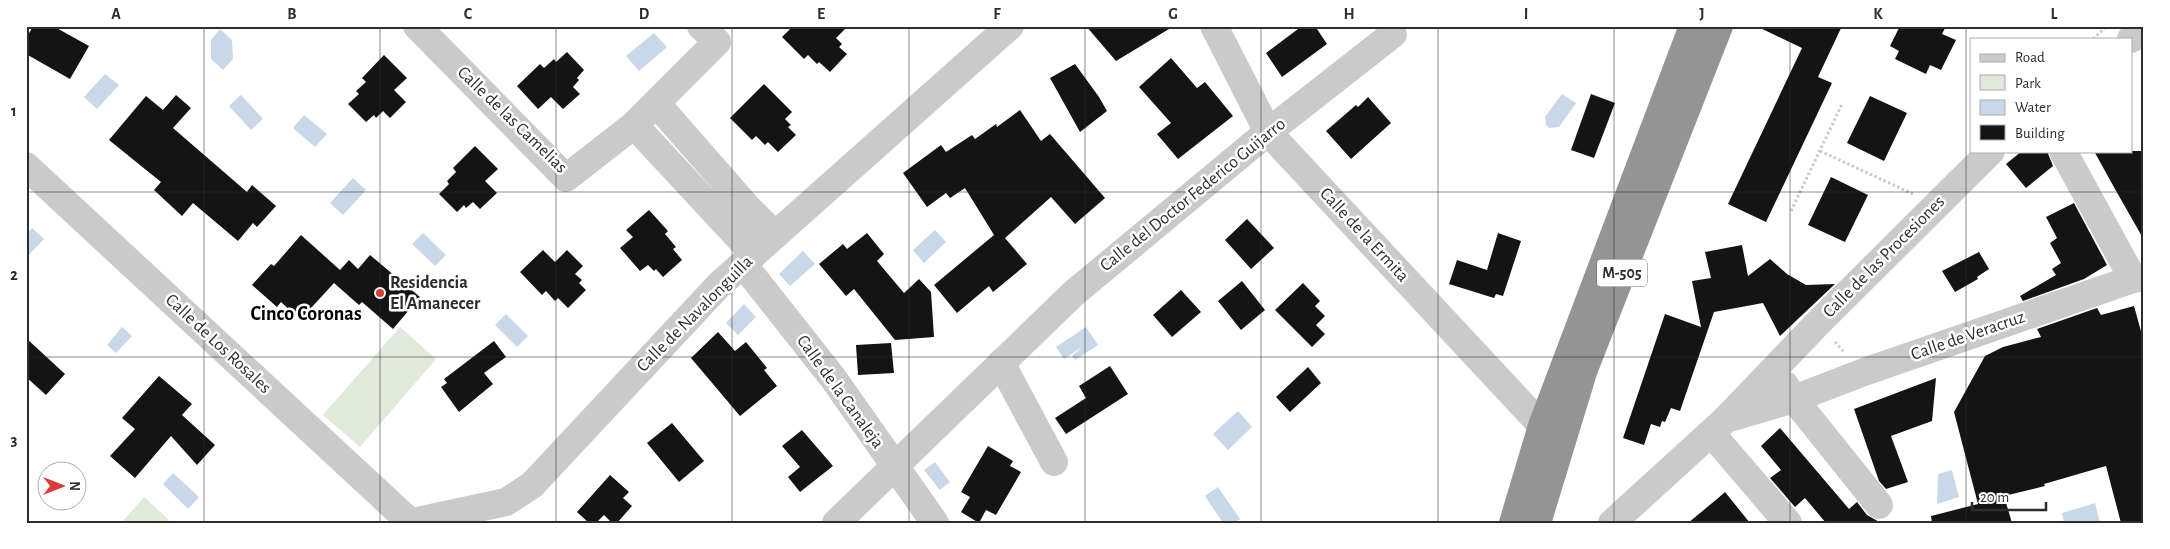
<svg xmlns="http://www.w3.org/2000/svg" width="2170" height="549" font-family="'Alegreya Sans',sans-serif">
<rect width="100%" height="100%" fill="#fff"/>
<g fill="#e1e9db">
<polygon points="400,327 436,359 360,447 323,415"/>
<polygon points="144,497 169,520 167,523 121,523"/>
</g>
<g fill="#c8d8e8">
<polygon points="220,29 232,40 233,59 223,70 211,59 211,40"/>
<polygon points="654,33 667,47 639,71 626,56"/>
<polygon points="105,74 119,85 97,109 84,97"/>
<polygon points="1562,94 1576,103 1559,127 1549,128 1546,125 1545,117"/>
<polygon points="241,95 263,119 251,130 229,106"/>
<polygon points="304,115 327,134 315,147 293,128"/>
<polygon points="353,178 366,190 343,215 330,203"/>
<polygon points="32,228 44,239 26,258 26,234"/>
<polygon points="935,230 946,242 924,263 913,250"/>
<polygon points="423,233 446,255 435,266 412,244"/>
<polygon points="803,251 815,264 790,286 779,274"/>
<polygon points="744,304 756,317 738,335 726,323"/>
<polygon points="506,314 528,336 517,347 495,325"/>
<polygon points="122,327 132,336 116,353 107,345"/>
<polygon points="1086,327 1098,345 1075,360 1072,356 1082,347 1064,359 1056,347"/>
<polygon points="1238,411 1252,427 1228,450 1213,434"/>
<polygon points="935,462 950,482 940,490 924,470"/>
<polygon points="1952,470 1959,497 1937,504 1938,474"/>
<polygon points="173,473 199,497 188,509 163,484"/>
<polygon points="1218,487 1240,519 1234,523 1223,523 1205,496"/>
<polygon points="2095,503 2100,523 2064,523 2062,513"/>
</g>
<g fill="#141414">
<polygon points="33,26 53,26 89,46 70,79 26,54 26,39"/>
<polygon points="793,26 848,26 836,38 842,44 839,47 847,54 830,72 819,62 817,64 808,55 804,59 782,37"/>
<polygon points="1086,26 1174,26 1116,61"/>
<polygon points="1302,26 1315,26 1327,44 1282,77 1266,53"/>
<polygon points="1756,26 1842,26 1818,77 1832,83 1766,222 1728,204 1802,48"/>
<polygon points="1900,26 1946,26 1942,34 1956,40 1941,70 1930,65 1926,74 1895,59 1899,51 1890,46"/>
<polygon points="567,52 584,70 577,78 579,80 573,87 580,94 563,109 551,97 538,109 517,86 540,64 544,68 554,59 556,62"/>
<polygon points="384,55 407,78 394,90 406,102 390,118 383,111 376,118 374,115 366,122 348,104 359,94 356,91 366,82 362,78"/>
<polygon points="1171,58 1197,88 1205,82 1233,116 1178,159 1157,134 1171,123 1139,87"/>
<polygon points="1075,64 1099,97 1107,111 1080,132 1050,78"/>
<polygon points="764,84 792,112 785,119 791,125 788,127 796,135 778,152 768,142 765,145 756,136 752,140 730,118"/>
<polygon points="1591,94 1615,103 1594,158 1571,150"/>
<polygon points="176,95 191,108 173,128 247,192 252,185 276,206 257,227 253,223 238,241 193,203 182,216 154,190 161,182 109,140 146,96 163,110"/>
<polygon points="1870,96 1907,113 1884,161 1847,143"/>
<polygon points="1368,97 1391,123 1351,159 1326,131 1356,105 1358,107"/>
<polygon points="1020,110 1041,141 1050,134 1105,198 1075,224 1051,197 1005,238 1027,264 993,292 989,286 957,313 934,285 994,235 965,188 950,198 946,193 927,207 903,173 941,145 946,152 972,135 975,139 996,124 997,127"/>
<polygon points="475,146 498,169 485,181 497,193 480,209 473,202 466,208 464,205 457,212 439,194 449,184 447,181 456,172 453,168"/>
<polygon points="2022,151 2047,151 2053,166 2026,188 2006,164"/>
<polygon points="2094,151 2144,151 2144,240 2115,189"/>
<polygon points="1831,177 1868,195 1845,242 1808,225"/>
<polygon points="2074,203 2107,265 2084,279 2023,301 2020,296 2056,275 2052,269 2061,263 2050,243 2057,238 2046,217"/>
<polygon points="649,210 668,231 665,234 676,247 673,249 682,260 663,277 656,269 654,271 648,265 640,271 620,248 633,237 626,230"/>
<polygon points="1247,219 1274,248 1251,269 1225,240"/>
<polygon points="867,233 884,254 877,261 904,293 919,279 931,292 934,337 895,340 854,289 846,296 819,264 843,244 847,249"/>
<polygon points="1498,233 1521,241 1503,296 1496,294 1494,298 1449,284 1457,260 1487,270"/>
<polygon points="301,235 340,270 349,260 358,269 370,255 420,297 393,329 362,302 359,305 334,283 300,320 281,302 277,307 252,285 271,264 274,266"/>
<polygon points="1742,245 1748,276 1770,259 1787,274 1806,285 1835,284 1780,336 1763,303 1714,312 1680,411 1671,408 1665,422 1662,421 1660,427 1651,424 1644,445 1623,438 1665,314 1701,327 1692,281 1711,278 1705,252"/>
<polygon points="543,250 555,262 567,250 583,266 575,274 582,280 579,283 586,290 568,308 558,298 555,301 546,291 542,295 520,272"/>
<polygon points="1979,252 1989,269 1977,277 1978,279 1955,292 1942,271"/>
<polygon points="1242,281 1265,310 1241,330 1218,301"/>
<polygon points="1303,283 1320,301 1315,306 1325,316 1316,325 1325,334 1312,347 1275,310"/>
<polygon points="1181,290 1201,312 1172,337 1153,315"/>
<polygon points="2134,306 2144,342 2144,523 2121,523 2106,466 2044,484 2045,486 2004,496 2012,523 1932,523 1931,516 1978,504 1954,412 1985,356 2003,347 2041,337 2037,329 2097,308 2101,315"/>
<polygon points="718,332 735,351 746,342 767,368 764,370 777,386 740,416 691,358"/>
<polygon points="26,338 65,374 46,395 26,377"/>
<polygon points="494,341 506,357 484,373 493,384 459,412 441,387 447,383 444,379"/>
<polygon points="891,343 894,373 858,375 856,345"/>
<polygon points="1110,366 1128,394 1066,434 1055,418 1086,398 1079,386"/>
<polygon points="1308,367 1321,383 1290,412 1276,397"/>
<polygon points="159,376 192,404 182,415 215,445 197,465 171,436 135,478 110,456 135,429 122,418"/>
<polygon points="1936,378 1932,421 1891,436 1908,482 1886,489 1879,481 1854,409"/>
<polygon points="672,423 704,461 679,482 647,443"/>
<polygon points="1780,428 1849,509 1857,502 1867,515 1881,523 1826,523 1805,498 1795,507 1770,478 1781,470 1761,446"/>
<polygon points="802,430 833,466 800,492 788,477 800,467 782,446"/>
<polygon points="988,446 1013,461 1010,466 1021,472 996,515 986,510 979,523 961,512 970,497 961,492"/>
<polygon points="610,475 629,492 623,498 632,506 617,523 612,523 604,515 596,523 589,523 577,512"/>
<polygon points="1725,492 1750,523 1688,523 1717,499"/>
</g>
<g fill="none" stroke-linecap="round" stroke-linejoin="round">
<g stroke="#cacaca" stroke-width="3" stroke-dasharray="2.5 2.5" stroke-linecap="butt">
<polyline points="2093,39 2105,28 2104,26"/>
<polyline points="1820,151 1913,194"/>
<polyline points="1791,211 1842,104"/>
<polyline points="1835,342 1844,352"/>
</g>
<g stroke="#cacaca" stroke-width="28">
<polyline points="417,26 566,178 634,125 717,42 701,26"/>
<polyline points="1214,26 1268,132 1542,426"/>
<polyline points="2131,39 2144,30"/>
<polyline points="656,103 747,207 775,235"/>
<polyline points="634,125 754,254"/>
<polyline points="2063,151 2133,279"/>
<polyline points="26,166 410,522"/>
<polyline points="743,264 833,378 935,523"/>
<polyline points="1001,363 1054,462"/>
<polyline points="1785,385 1794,399 1879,505"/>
<polyline points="1727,418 1817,324 1991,151"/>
<polyline points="1711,433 1788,523"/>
<polyline points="408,523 506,502 532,485 719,285 1010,26"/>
<polyline points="836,523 1074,293 1268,132 1393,34"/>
<polyline points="1612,523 1726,419 1794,399 1864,372 2133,279 2144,277"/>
</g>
<g stroke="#949494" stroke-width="28">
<polyline points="1513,523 1542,426 1693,26"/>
<polyline points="1537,523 1584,369 1719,26"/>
</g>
</g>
<path fill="none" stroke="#2d2d2d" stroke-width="1" stroke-opacity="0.55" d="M204,26V523M380,26V523M556,26V523M732,26V523M909,26V523M1085,26V523M1261,26V523M1438,26V523M1614,26V523M1790,26V523M1966,26V523M26,192H2144M26,357H2144"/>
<circle fill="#da3e38" stroke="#fff" stroke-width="2" cx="380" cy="293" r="5"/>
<g text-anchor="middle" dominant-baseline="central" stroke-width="5" stroke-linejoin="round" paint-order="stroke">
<rect fill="#fff" stroke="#6c6c6c" stroke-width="1" x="1597" y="259.5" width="50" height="27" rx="4"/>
<g font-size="16" font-weight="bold" fill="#2d2d2d">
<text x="1622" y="273">M-505</text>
</g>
<g font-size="18" fill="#2d2d2d" stroke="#fff">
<text transform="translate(512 120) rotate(44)">Calle de las Camelias</text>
<text transform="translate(1193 195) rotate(-39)">Calle del Doctor Federico Guijarro</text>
<text transform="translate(1364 235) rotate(47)">Calle de la Ermita</text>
<text transform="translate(1884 257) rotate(-45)">Calle de las Procesiones</text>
<text transform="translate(695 314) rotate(-45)">Calle de Navalonguilla</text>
<text transform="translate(1968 336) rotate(-19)">Calle de Veracruz</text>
<text transform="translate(218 344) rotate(43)">Calle de Los Rosales</text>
<text transform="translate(840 392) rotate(54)">Calle de la Canaleja</text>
</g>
<g font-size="18" font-weight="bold" fill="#2d2d2d" stroke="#fff" text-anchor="start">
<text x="390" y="283">Residencia<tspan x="390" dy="21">El Amanecer</tspan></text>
</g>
<g font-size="20" font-weight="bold" fill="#000" stroke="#fff">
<text x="306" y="314">Cinco Coronas</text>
</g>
</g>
<rect width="2170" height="549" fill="none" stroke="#ffffff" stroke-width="55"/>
<rect x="1970" y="38" width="162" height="115" fill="#ffffff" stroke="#ababab"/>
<rect x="1980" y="54" width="25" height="8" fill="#cacaca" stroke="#ababab"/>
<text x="2015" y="62" font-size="15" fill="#2d2d2d">Road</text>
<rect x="1980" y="75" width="25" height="15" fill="#e1e9db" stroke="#ababab"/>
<text x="2015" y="88" font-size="15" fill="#2d2d2d">Park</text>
<rect x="1980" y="100" width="25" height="15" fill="#c8d8e8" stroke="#ababab"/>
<text x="2015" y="112" font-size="15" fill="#2d2d2d">Water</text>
<rect x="1980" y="125" width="25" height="15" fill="#141414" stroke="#ababab"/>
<text x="2015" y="138" font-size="15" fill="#2d2d2d">Building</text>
<g transform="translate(62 486) rotate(90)"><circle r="24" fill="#ffffff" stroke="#ababab"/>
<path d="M0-4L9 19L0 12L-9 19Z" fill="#da3e38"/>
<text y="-8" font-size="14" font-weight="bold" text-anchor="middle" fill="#2d2d2d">N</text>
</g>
<path d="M1972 502v8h74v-8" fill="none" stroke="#2d2d2d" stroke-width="2.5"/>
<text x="1980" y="502" font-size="15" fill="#2d2d2d" stroke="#ffffff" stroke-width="4" paint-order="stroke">20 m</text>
<rect x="28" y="28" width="2114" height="494" fill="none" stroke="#2d2d2d" stroke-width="2"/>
<g font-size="16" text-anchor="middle" font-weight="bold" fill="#2d2d2d">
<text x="116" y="19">A</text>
<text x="292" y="19">B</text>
<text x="468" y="19">C</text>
<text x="644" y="19">D</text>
<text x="821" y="19">E</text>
<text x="997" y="19">F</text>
<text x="1173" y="19">G</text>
<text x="1349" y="19">H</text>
<text x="1526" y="19">I</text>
<text x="1702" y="19">J</text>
<text x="1878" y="19">K</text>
<text x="2054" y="19">L</text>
<text x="14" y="116">1</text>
<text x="14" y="280">2</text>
<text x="14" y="445">3</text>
</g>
</svg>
